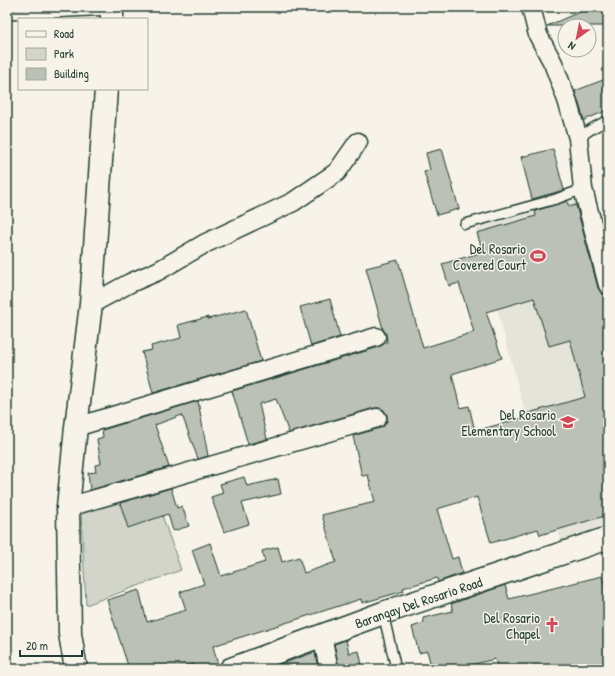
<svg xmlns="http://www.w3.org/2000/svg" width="615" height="676" font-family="'Patrick Hand',sans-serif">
<rect width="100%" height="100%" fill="#f7f3e8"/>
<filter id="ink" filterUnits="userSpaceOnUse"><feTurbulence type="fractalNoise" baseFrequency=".025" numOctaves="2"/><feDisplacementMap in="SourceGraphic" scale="8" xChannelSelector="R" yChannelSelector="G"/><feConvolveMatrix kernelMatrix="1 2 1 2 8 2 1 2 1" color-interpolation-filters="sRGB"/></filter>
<g filter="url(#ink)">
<polygon fill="#e5e4d9" points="578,200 608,316 608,527 561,545 475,227"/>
<polygon fill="#d3d5ca" stroke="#79897f" points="154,492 181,570 86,605 81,514"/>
<g fill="#bbc1b6" stroke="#1f3d34" fill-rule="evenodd">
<polygon points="591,7 608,7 608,26 547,26"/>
<polygon points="608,78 608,110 584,120 575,91"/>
<polygon points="442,149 459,209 437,215 424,172 430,170 426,153"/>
<polygon points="553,149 564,190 532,199 521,157"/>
<path d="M567,201L569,207L576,205L598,288L601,293L608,295V515L540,535L538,529L491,543L477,497L437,509L452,559L458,557L462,573L438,582L437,578L403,588L404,591L362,603L361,599L213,646L219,669H194L193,664L177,669H129L107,600L139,590L147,622L186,610L180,592L204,584L192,550L210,543L221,576L265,562L262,551L278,547L282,562L299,557L304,573L336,562L322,515L375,502L368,475L362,476L353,436L380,428L384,426L387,421V415L384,410L379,408H374L289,433L276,399L259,404L267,439L248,444L232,391L379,347L387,342L386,334L383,329L366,268L398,260L423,348L474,332L459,283L449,286L442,264L483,252L477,233L536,216L535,211ZM534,298L549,346L570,340L585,397L525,414L526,417L475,431L469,406L460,408L452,374L502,358L486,312Z"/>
<polygon points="330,299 340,337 311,346 300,307"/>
<polygon points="246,309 261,361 153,393 142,352 152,350 151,346 181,338 178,325 208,317 208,319"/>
<polygon points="198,401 208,456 198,459 182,415 155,425 169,467 90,490 88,473 96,472 95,465 101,464 97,439 103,437 102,430"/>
<polygon points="244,477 247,486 278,479 281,494 242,503 249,524 224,532 211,497 223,493 220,484"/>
<polygon points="171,488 177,508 182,506 189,526 173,531 168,514 128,528 120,503"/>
<polygon points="602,576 604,584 608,583 608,669 498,669 495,659 454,669 432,669 427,651 419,653 412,627 424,623 423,618 453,611 451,604 505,585 509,599"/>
<polygon points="346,640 349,653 359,651 363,669 339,669 334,644"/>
<polygon points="315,652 318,669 267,669"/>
</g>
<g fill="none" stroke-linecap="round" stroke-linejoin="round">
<defs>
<g id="lane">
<polyline points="7,15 112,10"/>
<polyline points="578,138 593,128 608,120"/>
<polyline points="465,224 556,199 583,189"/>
<polyline points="383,613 396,669"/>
</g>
<g id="street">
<polyline points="531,7 538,35 553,63 567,100 578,138 583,189 608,285"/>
<polyline points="91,304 130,283 158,271 204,244 293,202 337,172 358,142"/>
<polyline points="76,427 376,337"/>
<polyline points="68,507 377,418"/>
<polyline points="322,636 329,669"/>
</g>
<g id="secondary">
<polyline points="112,19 112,7"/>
<polyline points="76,669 70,634 68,507 76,427 91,304 106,89"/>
<path id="s1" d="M231,669L383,613L608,538"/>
</g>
</defs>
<use href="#lane" stroke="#1f3d34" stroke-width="12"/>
<use href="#street" stroke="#1f3d34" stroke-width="21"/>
<use href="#secondary" stroke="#1f3d34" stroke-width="25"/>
<use href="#lane" stroke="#f7f3e8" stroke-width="9"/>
<use href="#street" stroke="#f7f3e8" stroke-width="18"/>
<use href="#secondary" stroke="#f7f3e8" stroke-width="22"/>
</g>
</g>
<defs>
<symbol id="stadium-bare" viewBox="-9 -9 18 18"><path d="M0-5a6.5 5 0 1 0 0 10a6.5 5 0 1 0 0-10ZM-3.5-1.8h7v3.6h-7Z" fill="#d1495b" stroke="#f7f3e8" stroke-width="2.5" paint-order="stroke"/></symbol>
<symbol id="school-bare" viewBox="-9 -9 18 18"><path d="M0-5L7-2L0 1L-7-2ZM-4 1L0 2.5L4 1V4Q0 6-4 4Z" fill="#d1495b" stroke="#f7f3e8" stroke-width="2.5" paint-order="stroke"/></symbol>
<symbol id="church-bare" viewBox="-9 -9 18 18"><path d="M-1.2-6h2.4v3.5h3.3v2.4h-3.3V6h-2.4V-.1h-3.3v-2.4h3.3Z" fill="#d1495b" stroke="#f7f3e8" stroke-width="2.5" paint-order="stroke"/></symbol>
</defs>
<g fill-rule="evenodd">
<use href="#stadium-bare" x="527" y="245" width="22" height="22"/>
<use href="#school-bare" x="557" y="411" width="22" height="22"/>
<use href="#church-bare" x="541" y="614" width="22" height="22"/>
</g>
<g text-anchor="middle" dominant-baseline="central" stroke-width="3" stroke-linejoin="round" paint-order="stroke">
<g font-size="14" fill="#1f3d34" stroke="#f7f3e8" text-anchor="end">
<text x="526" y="248">Del Rosario<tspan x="526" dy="16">Covered Court</tspan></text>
<text x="556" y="414">Del Rosario<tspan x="556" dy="16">Elementary School</tspan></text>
<text x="540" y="617">Del Rosario<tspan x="540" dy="16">Chapel</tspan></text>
</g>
<g font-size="14" fill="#1f3d34" stroke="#f7f3e8">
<text stroke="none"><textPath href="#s1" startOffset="199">Barangay Del Rosario Road</textPath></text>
</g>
</g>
<rect width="615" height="676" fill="none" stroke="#f7f3e8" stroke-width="24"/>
<rect x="12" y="12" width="591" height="652" fill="none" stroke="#1f3d34" stroke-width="1.5" filter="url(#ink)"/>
<rect x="18" y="18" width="130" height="72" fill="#f7f3e8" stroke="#a1aaa0"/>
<rect x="26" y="31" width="20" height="6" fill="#f7f3e8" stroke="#a1aaa0"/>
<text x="54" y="38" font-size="12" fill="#1f3d34">Road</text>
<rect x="26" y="48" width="20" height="12" fill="#d3d5ca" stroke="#a1aaa0"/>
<text x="54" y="58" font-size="12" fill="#1f3d34">Park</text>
<rect x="26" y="68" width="20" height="12" fill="#bbc1b6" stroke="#a1aaa0"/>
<text x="54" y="78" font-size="12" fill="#1f3d34">Building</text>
<g transform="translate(577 38) rotate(213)"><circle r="19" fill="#f7f3e8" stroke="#a1aaa0"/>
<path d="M0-3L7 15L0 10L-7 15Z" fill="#d1495b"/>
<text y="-6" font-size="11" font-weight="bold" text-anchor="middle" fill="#1f3d34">N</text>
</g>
<path d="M20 650v6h62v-6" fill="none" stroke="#1f3d34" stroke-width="2"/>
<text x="26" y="650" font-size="12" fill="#1f3d34" stroke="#f7f3e8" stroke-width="3" paint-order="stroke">20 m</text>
</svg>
